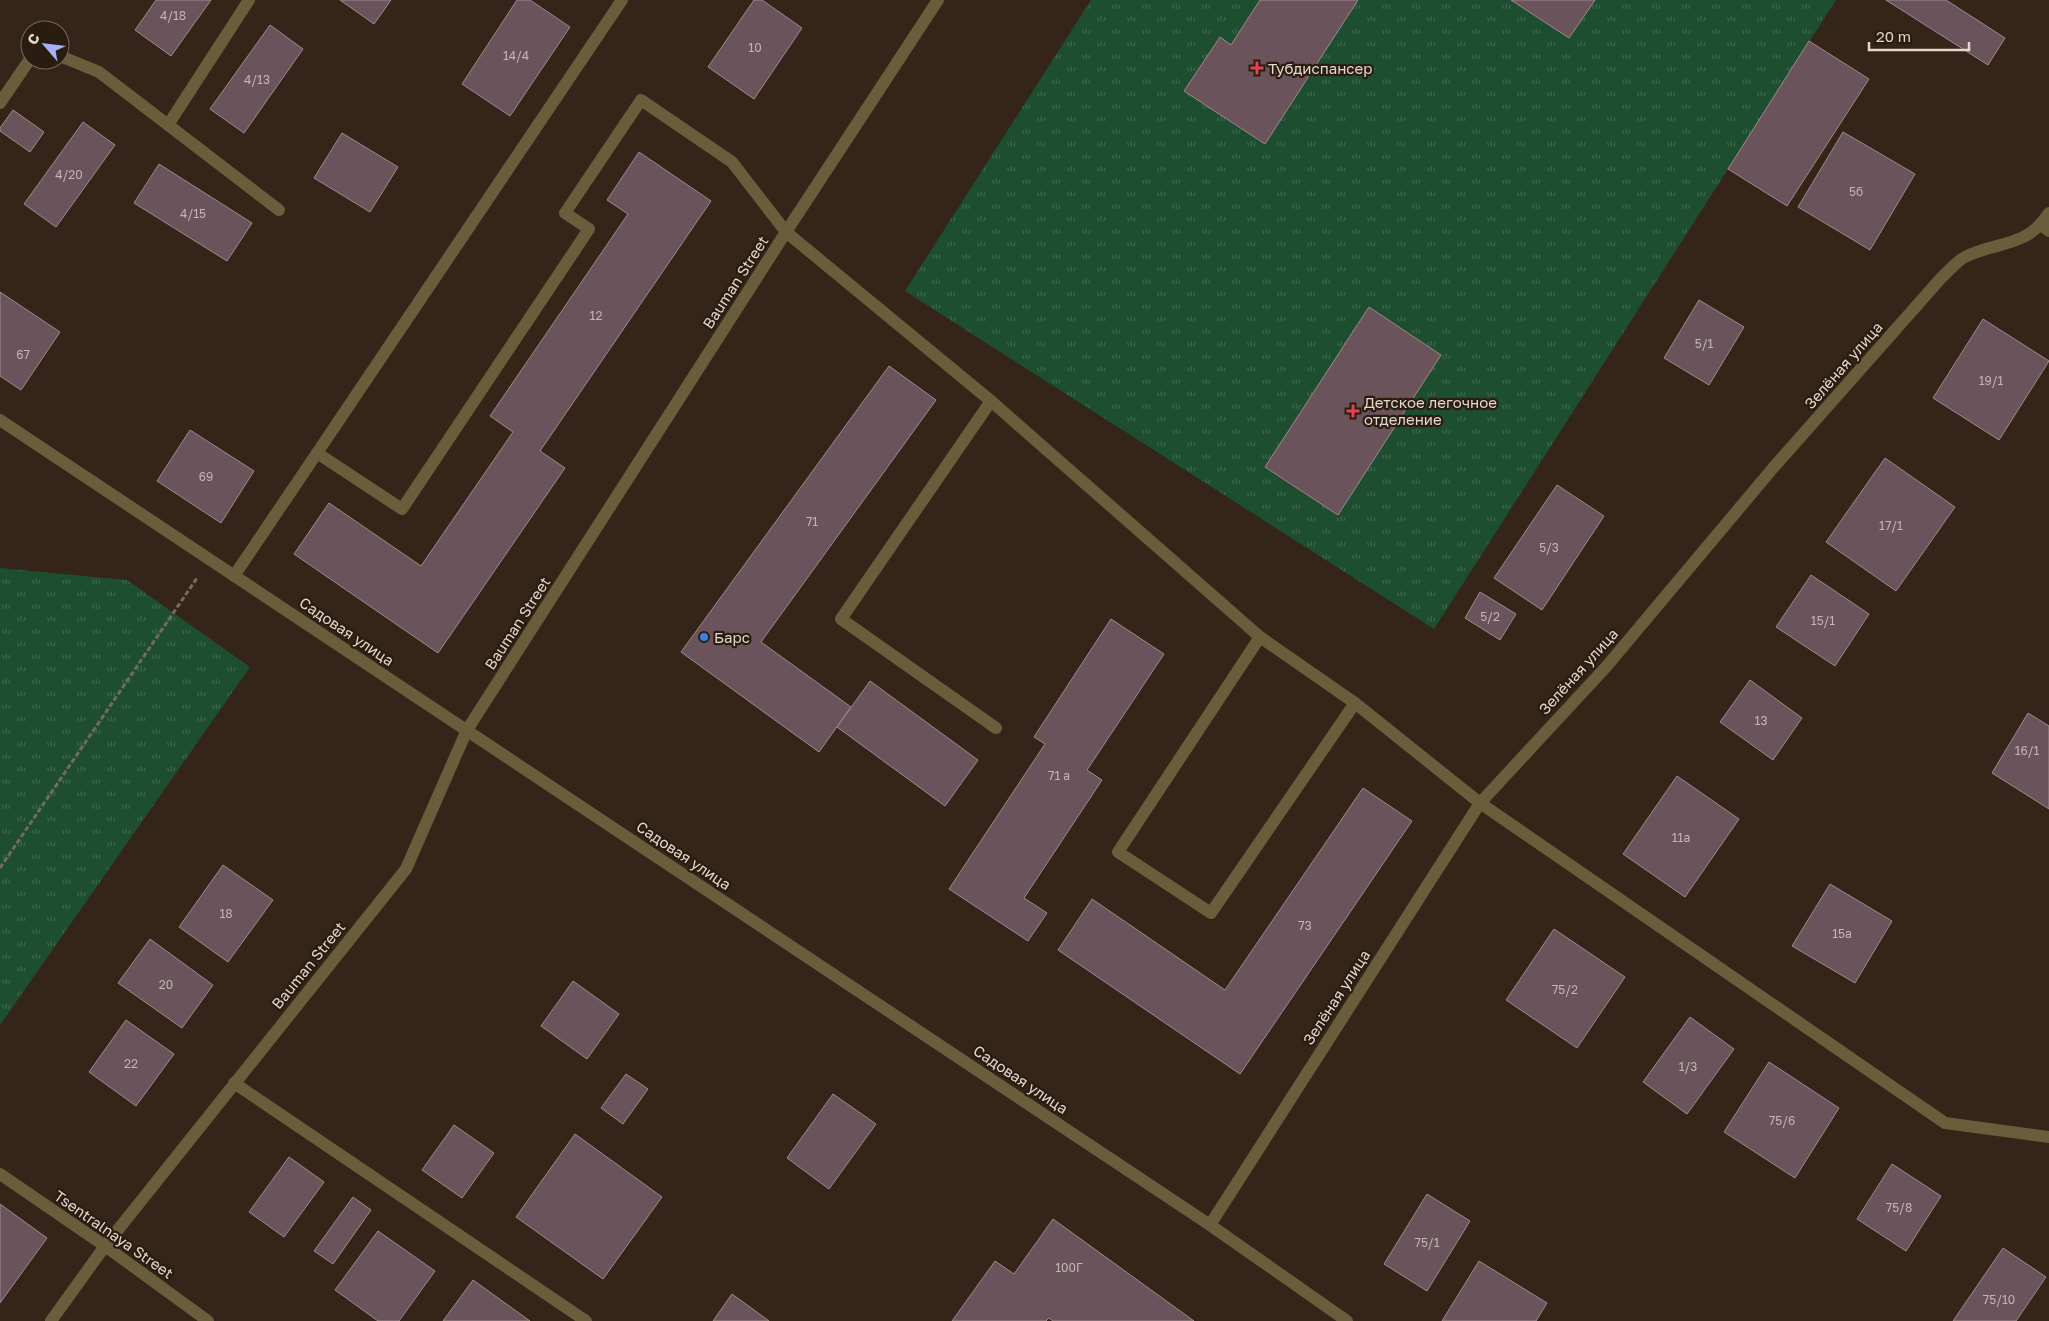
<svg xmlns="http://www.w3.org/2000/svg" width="2049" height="1321" font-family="'Golos Text',sans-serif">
<defs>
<pattern id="grass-tufts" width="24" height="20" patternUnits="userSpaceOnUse" patternTransform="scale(1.25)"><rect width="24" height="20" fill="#1d4e2f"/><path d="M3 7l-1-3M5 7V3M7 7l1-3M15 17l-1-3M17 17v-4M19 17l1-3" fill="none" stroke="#3e674c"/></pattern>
</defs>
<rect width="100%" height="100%" fill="#342518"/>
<g fill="url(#grass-tufts)">
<polygon points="1091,0 1836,0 1434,629 905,291"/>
<polygon points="0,568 127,580 250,667 0,1025"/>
</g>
<g fill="#6a535a" stroke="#a1888f">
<polygon points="156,0 211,0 171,56 135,30"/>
<polygon points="340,0 391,0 374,24"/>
<polygon points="517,0 530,0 570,27 510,116 462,84"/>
<polygon points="754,0 762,0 802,28 754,99 708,67"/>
<polygon points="1260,0 1358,0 1265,144 1184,91 1220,37 1231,45"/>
<polygon points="1511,0 1595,0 1569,38"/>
<polygon points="1886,0 1946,0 2005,38 1988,65"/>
<polygon points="270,25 303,49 244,133 210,109"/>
<polygon points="1809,41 1869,79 1787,206 1728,169"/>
<polygon points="13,110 44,132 30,152 0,131 0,128"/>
<polygon points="83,122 115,145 56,227 24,204"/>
<polygon points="1843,132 1915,174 1870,250 1798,207"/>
<polygon points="342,133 398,167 370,212 314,178"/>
<polygon points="639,152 711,201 540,451 565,468 438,653 294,554 329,503 421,566 513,432 490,416 628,214 607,200"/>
<polygon points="159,164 252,223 227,261 134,203"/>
<polygon points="0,292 60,332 21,390 0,376"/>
<polygon points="1699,300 1744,327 1709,385 1664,358"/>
<polygon points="1369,307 1441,355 1338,515 1265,467"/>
<polygon points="1983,319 2049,361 1999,440 1933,398"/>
<polygon points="889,366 936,400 761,642 851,707 819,752 681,652"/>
<polygon points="190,430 254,471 221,523 157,481"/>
<polygon points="1885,458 1955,507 1896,591 1826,542"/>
<polygon points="1557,485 1604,516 1542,610 1494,578"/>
<polygon points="1811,575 1869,614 1835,666 1776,627"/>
<polygon points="1480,592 1516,614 1500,640 1465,618"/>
<polygon points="1111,619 1164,654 1087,770 1102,780 1024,898 1047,913 1028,941 949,889 1045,744 1034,737"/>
<polygon points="1750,680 1802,718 1773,760 1720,722"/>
<polygon points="870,681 978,760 945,806 837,727"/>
<polygon points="2028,713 2049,726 2049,809 1992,773"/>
<polygon points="1677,776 1739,819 1685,897 1623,854"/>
<polygon points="1363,788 1412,821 1240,1074 1058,950 1092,899 1225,990"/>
<polygon points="223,865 273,900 228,962 179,927"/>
<polygon points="1830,884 1892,921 1855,983 1792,946"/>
<polygon points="1554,929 1625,977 1577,1048 1506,1000"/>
<polygon points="150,939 213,985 182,1028 118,983"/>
<polygon points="573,981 619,1014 587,1059 541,1026"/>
<polygon points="1690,1017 1734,1049 1687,1114 1643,1082"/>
<polygon points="126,1020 174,1054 136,1106 89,1072"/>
<polygon points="1769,1062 1839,1108 1795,1178 1724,1132"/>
<polygon points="626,1074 648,1089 623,1124 601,1108"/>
<polygon points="833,1094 876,1124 829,1189 787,1158"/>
<polygon points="454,1125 494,1153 462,1198 422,1170"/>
<polygon points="575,1134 662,1197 603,1279 516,1217"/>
<polygon points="289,1157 324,1182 284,1237 249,1212"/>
<polygon points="1892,1164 1941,1196 1906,1251 1857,1219"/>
<polygon points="1427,1194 1470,1221 1427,1291 1384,1264"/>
<polygon points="353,1197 371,1210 333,1264 314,1251"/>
<polygon points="0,1204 47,1238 0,1303"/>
<polygon points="1053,1219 1194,1321 1053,1321 1049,1318 1046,1321 952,1321 995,1261 1014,1274"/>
<polygon points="378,1231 435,1271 399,1321 378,1321 335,1290"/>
<polygon points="2003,1248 2046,1277 2016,1321 1953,1321"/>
<polygon points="1479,1261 1547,1303 1536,1321 1442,1321"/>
<polygon points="473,1280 530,1321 443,1321"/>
<polygon points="732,1294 769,1321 713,1321"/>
</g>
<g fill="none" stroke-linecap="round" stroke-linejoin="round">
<polyline stroke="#76695e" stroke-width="3" stroke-dasharray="5 2.5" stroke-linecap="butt" points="0,868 197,578"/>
<g stroke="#695d3c" stroke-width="12">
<polyline points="60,56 99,72 279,210"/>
<polyline points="0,103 30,59"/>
<polyline points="168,125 249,0"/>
<polyline points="2041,225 2049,231"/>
<polyline points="991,401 841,619 996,728"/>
<polyline points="317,453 622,0"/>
<polyline points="234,576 317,453 402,509 589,229 565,213 641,100 732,162 786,232 991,401 1260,637 1355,703 1480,803 1945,1123 2049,1137"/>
<polyline points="1260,637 1118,852 1211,913 1355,703"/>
<polyline points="234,1083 586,1321"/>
</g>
<g stroke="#695d3c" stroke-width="12">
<polyline points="0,420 1210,1225 1347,1321"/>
<polyline points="0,1174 105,1246 208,1321"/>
<path d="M1210,1225L1480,803L1606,667L1773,468L1942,277C1949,271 1957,261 1965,257C1997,241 2027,248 2049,213"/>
<polyline points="51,1321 105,1246 406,869 467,730 786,232 938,0"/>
</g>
</g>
<g fill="#e0444e" stroke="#2a1c0f" stroke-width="2">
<path d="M1254.5 60.5h5v5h5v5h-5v5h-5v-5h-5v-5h5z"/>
<path d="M1350.5 403.5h5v5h5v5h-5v5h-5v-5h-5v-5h5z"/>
</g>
<circle fill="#3f7fe0" stroke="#2a1c0f" stroke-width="2" cx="704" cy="637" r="5"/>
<g text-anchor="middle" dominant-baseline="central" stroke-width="4.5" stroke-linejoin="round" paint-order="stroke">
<g font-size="12" fill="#c3b6b1">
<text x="173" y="15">4/18</text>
<text x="755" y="47">10</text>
<text x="516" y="55">14/4</text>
<text x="257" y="79">4/13</text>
<text x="69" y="174">4/20</text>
<text x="1856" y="191">5б</text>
<text x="193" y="213">4/15</text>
<text x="596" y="315">12</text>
<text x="1704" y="343">5/1</text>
<text x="23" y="354">67</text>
<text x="1991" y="380">19/1</text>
<text x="206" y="476">69</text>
<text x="812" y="521">71</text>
<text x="1891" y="525">17/1</text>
<text x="1549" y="547">5/3</text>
<text x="1490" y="616">5/2</text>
<text x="1823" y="620">15/1</text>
<text x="1761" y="720">13</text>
<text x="2027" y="750">16/1</text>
<text x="1059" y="775">71 а</text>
<text x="1681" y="837">11а</text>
<text x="226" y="913">18</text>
<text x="1305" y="925">73</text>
<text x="1842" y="933">15а</text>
<text x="166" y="984">20</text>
<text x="1565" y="989">75/2</text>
<text x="131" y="1063">22</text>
<text x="1688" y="1066">1/3</text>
<text x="1782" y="1120">75/6</text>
<text x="1899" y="1207">75/8</text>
<text x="1427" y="1242">75/1</text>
<text x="1069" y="1267">100Г</text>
<text x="1999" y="1299">75/10</text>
</g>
<g font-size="15" fill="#e1d7ce" stroke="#2a1c0f" text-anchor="start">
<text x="1268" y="68">Тубдиспансер</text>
<text x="1364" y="402">Детское легочное<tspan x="1364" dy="17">отделение</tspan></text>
<text x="714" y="637">Барс</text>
</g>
<g font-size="15" fill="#e1d7ce" stroke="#2a1c0f">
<text transform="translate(735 282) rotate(-57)">Bauman Street</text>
<text transform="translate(1843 365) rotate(-49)">Зелёная улица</text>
<text transform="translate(517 623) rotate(-57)">Bauman Street</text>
<text transform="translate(347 631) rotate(34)">Садовая улица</text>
<text transform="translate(1578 671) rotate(-48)">Зелёная улица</text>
<text transform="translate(684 855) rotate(34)">Садовая улица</text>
<text transform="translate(308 965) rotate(-51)">Bauman Street</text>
<text transform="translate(1336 997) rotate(-57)">Зелёная улица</text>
<text transform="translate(1021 1079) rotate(34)">Садовая улица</text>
<text transform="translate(114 1234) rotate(35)">Tsentralnaya Street</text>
</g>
</g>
<g transform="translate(45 45) rotate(298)"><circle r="24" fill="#2a1c0f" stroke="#73675b"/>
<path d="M0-4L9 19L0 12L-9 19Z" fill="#a5b1fc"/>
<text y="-8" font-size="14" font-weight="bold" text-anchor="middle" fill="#e1d7ce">С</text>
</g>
<path d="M1869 42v8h100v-8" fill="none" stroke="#e1d7ce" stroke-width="2.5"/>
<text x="1876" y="42" font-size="15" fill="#e1d7ce" stroke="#2a1c0f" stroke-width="4" paint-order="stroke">20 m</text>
</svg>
